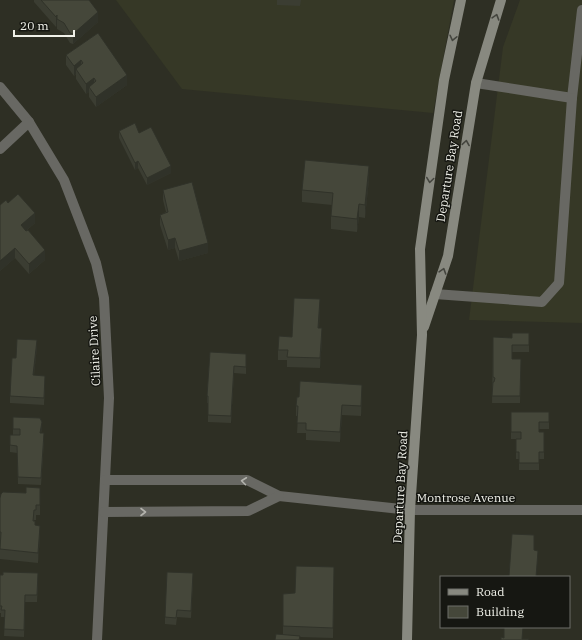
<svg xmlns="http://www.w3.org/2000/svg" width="582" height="640" font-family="'IBM Plex Serif',serif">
<rect width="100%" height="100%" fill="#2e2f24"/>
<g fill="#363826">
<polygon points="116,0 454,0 433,113 182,89"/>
<polygon points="520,0 582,0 582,323 469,320 503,47"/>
</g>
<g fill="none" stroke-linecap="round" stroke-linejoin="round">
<g stroke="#686863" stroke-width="10">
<polyline points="476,83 572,98 582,10"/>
<polyline points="435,294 542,302 559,283 572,98"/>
</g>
<g stroke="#686863" stroke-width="10">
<polyline points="0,87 29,122 64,180 96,263 104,298 109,398 97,640"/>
<polyline points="0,149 29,122"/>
<polyline points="105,480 247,480 279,496 410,510 582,510"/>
<polyline points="104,512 248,511 279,496"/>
</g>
<g stroke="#888980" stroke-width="10">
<polyline points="424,327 448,256 476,83 501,0"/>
<polyline points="407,640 410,510 422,335 420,249 444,80 461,0"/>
</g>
</g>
<g fill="#3b3d32">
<polygon points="34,0 89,0 98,22 73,44 70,43 64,33 57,29 57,25 56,27 34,2"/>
<polygon points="277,0 301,0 300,6 277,5"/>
<polygon points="98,33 127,85 96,107 89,97 89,92 86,94 76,79 76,74 74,76 66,65 66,55"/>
<polygon points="119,131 139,133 171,173 147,185 138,168 135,170 119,138"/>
<polygon points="369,179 365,218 359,217 357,232 331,229 331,216 332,205 302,202 302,190"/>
<polygon points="163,190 208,253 179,261 175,248 168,250 160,225 160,215 166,212 163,200"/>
<polygon points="0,205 35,223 26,231 45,260 29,274 15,258 0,271"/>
<polygon points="320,309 319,328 322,338 320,368 287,367 287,360 278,360 278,350"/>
<polygon points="529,333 529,352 512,352 512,359 521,359 520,403 492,403 493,337 512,338"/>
<polygon points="37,347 34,375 45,383 44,405 10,403 10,396 16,358"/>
<polygon points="210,352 246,361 246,374 234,373 231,423 208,422 208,403 207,403 207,396"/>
<polygon points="362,395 361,416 342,415 340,442 306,440 306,433 297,433 298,416 296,416 296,406"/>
<polygon points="511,412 549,412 549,429 539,429 539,432 544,432 544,459 539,459 539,470 519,470 519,459 516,459 516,439 511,439"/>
<polygon points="13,419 42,429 41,433 44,440 41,485 18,484 17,453 10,452 10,435 13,435"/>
<polygon points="0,498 40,498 40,515 36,515 36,520 34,520 34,521 35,525 40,536 38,563 0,559"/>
<polygon points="0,575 38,580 37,602 25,602 24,637 4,636 5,617 1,617 1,613 0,613"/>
<polygon points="334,577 333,638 300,637 300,640 283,635 283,594 295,593"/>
<polygon points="193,580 191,618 177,617 176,625 165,624 165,617"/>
</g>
<g fill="#303229">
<polygon points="98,12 98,22 73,44 73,34"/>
<polygon points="57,15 57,25 56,27 56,17"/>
<polygon points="81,60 81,71 76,69 76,74 74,76 74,66"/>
<polygon points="127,75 127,85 96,107 96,97"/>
<polygon points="94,78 94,88 89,87 89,92 86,94 86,84"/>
<polygon points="138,161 138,168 135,170 135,163"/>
<polygon points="171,166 171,173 147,185 147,178"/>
<polygon points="369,166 369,179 365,218 365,205"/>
<polygon points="359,204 359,217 357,232 357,219"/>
<polygon points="35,213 35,223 21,235 21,225"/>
<polygon points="175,238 175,248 168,250 168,240"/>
<polygon points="208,243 208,253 179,261 179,251"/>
<polygon points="15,248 15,258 0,271 0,261"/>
<polygon points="45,250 45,260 29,274 29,264"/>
<polygon points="320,299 320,309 318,338 318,328"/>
<polygon points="322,328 322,338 320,368 320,358"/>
<polygon points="37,340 37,347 33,382 33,375"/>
<polygon points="234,366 234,373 231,423 231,416"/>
<polygon points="362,385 362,395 361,416 361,406"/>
<polygon points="342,405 342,415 340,442 340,432"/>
<polygon points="42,422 42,429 40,438 40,431"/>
<polygon points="40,526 40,536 38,563 38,553"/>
<polygon points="538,551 537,577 536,577"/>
</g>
<g fill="#45473a" stroke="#303229">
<polygon points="41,0 89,0 98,12 73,34 70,33 64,23 57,19 57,15 56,17"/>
<polygon points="98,33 127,75 96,97 89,87 96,81 94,78 86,84 76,69 83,63 81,60 74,66 66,55"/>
<polygon points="135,123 139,133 151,127 171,166 147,178 138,161 135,163 119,131"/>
<polygon points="305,160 369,166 365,205 359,204 357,219 331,216 333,193 302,190"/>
<polygon points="192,182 208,243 179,251 175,238 168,240 160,215 168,212 163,190"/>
<polygon points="18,194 35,213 21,225 26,231 28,230 45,250 29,264 15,248 0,261 0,205 6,200 8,203"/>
<polygon points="294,298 320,299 318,328 322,328 320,358 287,357 288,350 278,350 279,336 292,337"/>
<polygon points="512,333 529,333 529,345 512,345 512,359 521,359 520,396 492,396 493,382 494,382 495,378 493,377 493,337 512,338"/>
<polygon points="17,339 37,340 33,375 45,376 44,398 10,396 12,358 16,358"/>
<polygon points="210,352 246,354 246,367 234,366 231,416 208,415 208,396 207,396"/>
<polygon points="300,381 362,385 361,406 342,405 340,432 306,430 306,423 297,423 298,406 296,406 297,397 299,397"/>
<polygon points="511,412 549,412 549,422 539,422 539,432 544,432 544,452 539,452 539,463 519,463 519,452 516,452 516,439 521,439 521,432 511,432"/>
<polygon points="13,417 40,418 42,422 40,433 44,433 41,478 18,477 17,446 10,445 10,435 20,435 20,429 13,429"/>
<polygon points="26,487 40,488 40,505 36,505 36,510 34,510 33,521 35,521 35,525 40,526 38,553 0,549 1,532 0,532 0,498 1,494 3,492 26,493"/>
<polygon points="512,534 534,535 534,550 538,551 536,577 504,577 504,576 509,576"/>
<polygon points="296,566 334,567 333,628 283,626 283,594 295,593"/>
<polygon points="3,572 38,573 37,595 25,595 24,630 4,629 5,610 1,610 2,606 0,606 0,575 3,575"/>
<polygon points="167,572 193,573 191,611 177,610 176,618 165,617"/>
<polygon points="504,627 523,627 522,639 529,639 528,640 501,640 501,637 504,638"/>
<polygon points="276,634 300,636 299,640 275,640"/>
</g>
<defs><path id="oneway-chevron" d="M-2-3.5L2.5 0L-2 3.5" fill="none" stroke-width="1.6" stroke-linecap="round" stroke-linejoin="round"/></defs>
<g stroke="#44453e">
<use href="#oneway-chevron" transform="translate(496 17) rotate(-73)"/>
<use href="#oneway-chevron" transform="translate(453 38) rotate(103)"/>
<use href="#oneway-chevron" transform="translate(466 143) rotate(-81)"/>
<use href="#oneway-chevron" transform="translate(430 180) rotate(98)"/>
<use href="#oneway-chevron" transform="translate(443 271) rotate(-72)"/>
</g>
<g stroke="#b3b3ad">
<use href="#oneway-chevron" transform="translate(244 481) rotate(-173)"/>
<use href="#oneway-chevron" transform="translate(143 512)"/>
</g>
<g text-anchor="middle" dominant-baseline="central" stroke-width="3" stroke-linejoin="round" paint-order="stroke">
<g font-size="12" fill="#f0f1e9" stroke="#161712">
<text transform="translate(449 166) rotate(-81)">Departure Bay Road</text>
<text transform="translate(94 351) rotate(-93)">Cilaire Drive</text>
<text transform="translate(400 487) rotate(-87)">Departure Bay Road</text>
<text x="466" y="497">Montrose Avenue</text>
</g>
</g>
<rect x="440" y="576" width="130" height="52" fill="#161712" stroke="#6d6e68"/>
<rect x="448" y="589" width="20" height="6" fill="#888980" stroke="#6d6e68"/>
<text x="476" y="596" font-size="12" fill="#f0f1e9">Road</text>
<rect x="448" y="606" width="20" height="12" fill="#45473a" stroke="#6d6e68"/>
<text x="476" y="616" font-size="12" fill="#f0f1e9">Building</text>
<path d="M14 30v6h60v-6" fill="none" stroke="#f0f1e9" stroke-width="2"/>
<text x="20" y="30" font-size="12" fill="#f0f1e9" stroke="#161712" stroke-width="3" paint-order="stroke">20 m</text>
</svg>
